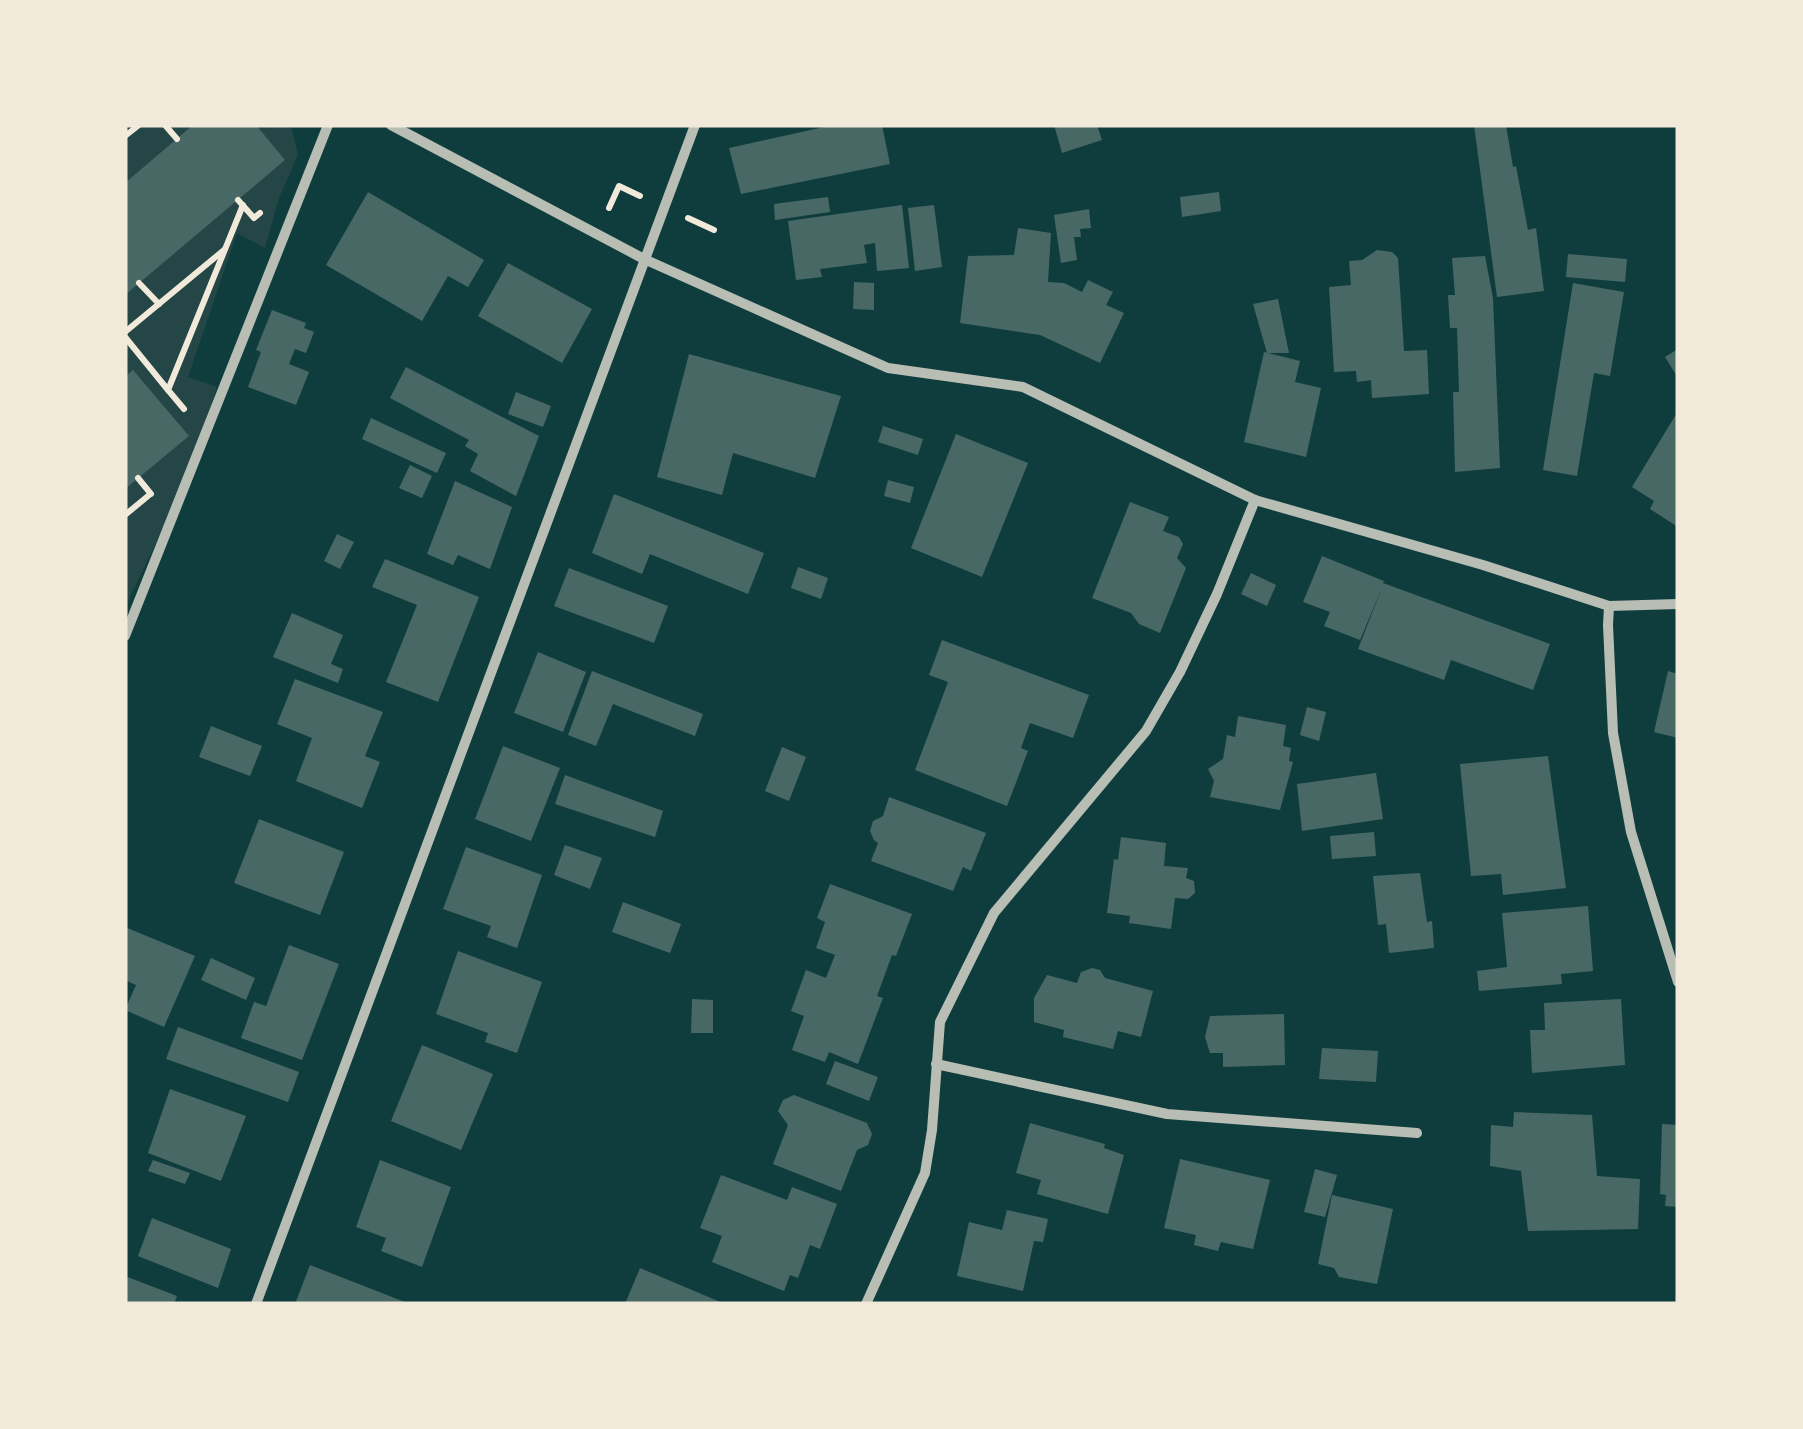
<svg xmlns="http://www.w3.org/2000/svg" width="1803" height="1429" font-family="Arial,sans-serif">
<rect width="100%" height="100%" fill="#0f3d3e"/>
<polygon fill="#244646" points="125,125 291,125 298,155 279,198 265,248 237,233 188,377 217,387 196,458 125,608"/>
<g fill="#486865">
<polygon points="193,125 256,125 285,160 125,295 125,183"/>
<polygon points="833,125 882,125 890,164 741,194 729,148"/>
<polygon points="1054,125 1097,125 1102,140 1062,153"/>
<polygon points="1474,125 1506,125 1513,167 1516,166 1528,230 1536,228 1544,291 1497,297"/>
<polygon points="368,192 484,260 468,287 448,276 422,321 326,265"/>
<polygon points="1219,192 1221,211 1182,217 1180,197"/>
<polygon points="828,197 830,212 775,220 774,204"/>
<polygon points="902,205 909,268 877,271 875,243 864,245 867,263 820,269 822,277 796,280 788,221"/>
<polygon points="934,205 942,267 915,271 908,208"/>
<polygon points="1089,209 1091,228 1080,229 1081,237 1074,237 1077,260 1061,263 1054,215"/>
<polygon points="1018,228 1051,233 1048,282 1064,283 1082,292 1088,280 1113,292 1106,305 1124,313 1100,363 1040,335 960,323 968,256 1014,255"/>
<polygon points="1377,250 1392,252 1398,258 1404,351 1427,350 1429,394 1372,398 1371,380 1357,382 1356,371 1334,372 1329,287 1351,285 1349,261 1362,260"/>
<polygon points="1568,254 1627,259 1625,282 1566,277"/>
<polygon points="1485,256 1493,298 1500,468 1455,472 1453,392 1459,392 1457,328 1450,328 1448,295 1455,295 1452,258"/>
<polygon points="508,263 592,309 562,363 478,316"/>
<polygon points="854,282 874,283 874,310 853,309"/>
<polygon points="1573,283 1624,292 1610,376 1594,373 1577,476 1543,470"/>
<polygon points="1278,299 1289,353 1267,353 1253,304"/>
<polygon points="272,310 306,323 304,328 314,332 306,353 295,349 289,364 309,372 296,405 248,387 261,352 256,350"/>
<polygon points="1678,349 1678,378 1665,357"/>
<polygon points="1264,352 1300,361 1295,382 1321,388 1306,457 1244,442"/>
<polygon points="689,354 841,396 815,478 733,453 722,495 657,477"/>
<polygon points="406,367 539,436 516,496 470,471 478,454 465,446 469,440 390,398"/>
<polygon points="133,370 189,436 125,489 125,377"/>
<polygon points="516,392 551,406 543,427 508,414"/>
<polygon points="1678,411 1678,527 1650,509 1654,501 1632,487"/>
<polygon points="371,418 446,453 437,473 362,439"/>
<polygon points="883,426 923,439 918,455 878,442"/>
<polygon points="956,434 1028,463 982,577 911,548"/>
<polygon points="410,465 432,476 422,498 399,488"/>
<polygon points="888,480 914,487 910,503 884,496"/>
<polygon points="455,481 512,507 490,569 458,555 453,565 427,554"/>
<polygon points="614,494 764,553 748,594 650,554 642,574 592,553"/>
<polygon points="1130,502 1169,517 1163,531 1179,537 1183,544 1177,558 1186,568 1160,633 1139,624 1131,613 1092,598"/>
<polygon points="337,534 354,542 340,569 324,561"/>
<polygon points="1322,556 1384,581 1383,583 1550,644 1533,690 1451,660 1444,680 1358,649 1382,588 1360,640 1324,626 1330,612 1303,602"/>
<polygon points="385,559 479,597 438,702 386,682 417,605 372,587"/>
<polygon points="798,567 828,578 821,599 791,588"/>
<polygon points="569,568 668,606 654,643 554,606"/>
<polygon points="1251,573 1276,585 1267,606 1241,594"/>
<polygon points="292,613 343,635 331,664 343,669 338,683 273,657"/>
<polygon points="942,640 1089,695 1073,738 1030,723 1021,748 1028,751 1007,806 915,770 948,682 929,675"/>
<polygon points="538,652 586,672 563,732 514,713"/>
<polygon points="592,671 703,714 695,736 613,704 596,746 568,735"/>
<polygon points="1668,671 1678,674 1678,738 1654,732"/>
<polygon points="295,679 383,712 365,756 380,762 362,808 296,781 312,738 277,724"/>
<polygon points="1307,707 1326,712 1319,741 1300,735"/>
<polygon points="1238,716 1286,725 1283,746 1291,748 1289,761 1293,762 1280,810 1210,797 1214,781 1208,769 1223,759 1227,735 1235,737"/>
<polygon points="211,726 262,746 250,776 199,757"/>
<polygon points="503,746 560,768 531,841 475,819"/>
<polygon points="782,747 806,757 789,801 765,791"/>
<polygon points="1548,756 1566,888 1503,895 1501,874 1471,876 1460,764"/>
<polygon points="1376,773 1383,819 1302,831 1297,784"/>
<polygon points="565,775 663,811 655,837 555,804"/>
<polygon points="889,797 986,833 971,871 963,867 953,891 871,861 878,843 874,840 870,831 873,821 883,816"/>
<polygon points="259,819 344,852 320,915 234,883"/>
<polygon points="1374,832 1376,856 1332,859 1330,836"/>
<polygon points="1121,837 1166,843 1164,866 1188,868 1186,878 1194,881 1195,893 1188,899 1175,898 1171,929 1129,923 1130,916 1107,913 1114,859 1118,860"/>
<polygon points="565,845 602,858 590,889 554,875"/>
<polygon points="466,847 542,875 517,948 487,937 491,926 443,909"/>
<polygon points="1420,873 1427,922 1432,921 1434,948 1389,953 1386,924 1378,925 1373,876"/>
<polygon points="830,884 912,914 896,956 892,955 877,996 883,998 858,1064 829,1052 825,1062 792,1050 804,1016 791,1011 806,970 826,978 835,955 816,948 825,922 817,918"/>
<polygon points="623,902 681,924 670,953 612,932"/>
<polygon points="1588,906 1593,971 1561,974 1562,984 1479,991 1477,971 1507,967 1502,913"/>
<polygon points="125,927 195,956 164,1027 125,1010 136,985 125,980"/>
<polygon points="289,945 339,964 302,1060 241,1038 254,1002 266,1006"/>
<polygon points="458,951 542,982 517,1053 485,1042 488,1033 436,1014"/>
<polygon points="211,958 255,978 246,1000 201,980"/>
<polygon points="1092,968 1100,970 1105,978 1153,991 1141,1037 1118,1031 1113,1049 1063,1037 1064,1030 1034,1022 1034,998 1047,975 1077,983 1081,972"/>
<polygon points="692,999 713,1000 713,1033 691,1033"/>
<polygon points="1621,999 1625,1065 1532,1073 1530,1030 1545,1030 1544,1003"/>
<polygon points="1284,1014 1285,1065 1223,1067 1223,1053 1210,1053 1205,1037 1210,1016"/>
<polygon points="178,1027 299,1072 288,1102 166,1059"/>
<polygon points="422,1045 493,1074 461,1150 391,1121"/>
<polygon points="1322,1048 1378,1051 1376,1082 1319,1079"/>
<polygon points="835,1061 878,1077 869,1101 826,1084"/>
<polygon points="170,1089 246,1116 221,1181 148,1153"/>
<polygon points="794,1095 867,1123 872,1134 868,1145 857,1150 841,1191 773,1164 788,1125 778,1111 783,1100"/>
<polygon points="1514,1112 1592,1115 1597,1176 1640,1179 1638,1229 1528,1231 1521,1171 1490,1166 1491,1125 1513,1127"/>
<polygon points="1030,1123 1105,1144 1104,1148 1124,1155 1108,1214 1037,1194 1041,1180 1016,1173"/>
<polygon points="1662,1124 1678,1125 1678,1207 1665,1206 1666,1195 1660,1194"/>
<polygon points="1180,1159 1270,1180 1253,1249 1221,1242 1218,1251 1194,1245 1196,1235 1164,1228"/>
<polygon points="153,1160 190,1173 185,1184 148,1171"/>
<polygon points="380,1160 451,1187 422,1267 381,1251 386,1238 356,1227"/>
<polygon points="1315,1169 1337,1175 1325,1217 1304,1212"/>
<polygon points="721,1175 787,1200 792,1187 837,1204 820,1249 810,1245 798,1278 790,1275 784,1291 712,1262 722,1236 700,1228"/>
<polygon points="1332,1195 1393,1209 1377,1284 1339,1277 1334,1268 1318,1264"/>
<polygon points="1007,1210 1048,1219 1043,1242 1034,1241 1023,1291 957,1276 969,1222 1002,1230"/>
<polygon points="152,1218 231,1249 218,1288 138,1256"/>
<polygon points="310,1265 410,1304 295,1304"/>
<polygon points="640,1268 725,1304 625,1304"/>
<polygon points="125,1276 177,1296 174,1304 125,1304"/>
</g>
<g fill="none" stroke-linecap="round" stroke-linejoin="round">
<g stroke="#f1e9da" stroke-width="6">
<polyline points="165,125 177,139"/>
<polyline points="125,136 139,125"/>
<polyline points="238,200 254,218 260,213"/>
<polyline points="609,208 619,186 640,196"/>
<polyline points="688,218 714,230"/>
<polyline points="139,283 159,304"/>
<polyline points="125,332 224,250"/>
<polyline points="125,337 168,390"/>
<polyline points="184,409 168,390 243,205"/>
<polyline points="138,478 151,494"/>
<polyline points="125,515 148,496"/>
</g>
<g stroke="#b8beb3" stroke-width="10">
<polyline points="391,125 644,259 888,368 1023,387 1255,500 1483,565 1609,606 1678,604"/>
<polyline points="1609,606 1608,625 1613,733 1631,832 1678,982"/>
<polyline points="125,636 328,125"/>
<polyline points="936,1064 1167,1114 1417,1133"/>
<polyline points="256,1304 695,125"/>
<polyline points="866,1304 925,1173 932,1130 940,1022 994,913 1146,731 1180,672 1217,594 1255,500"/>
</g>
</g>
<rect width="1803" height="1429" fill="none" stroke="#f1e9da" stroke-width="255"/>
</svg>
